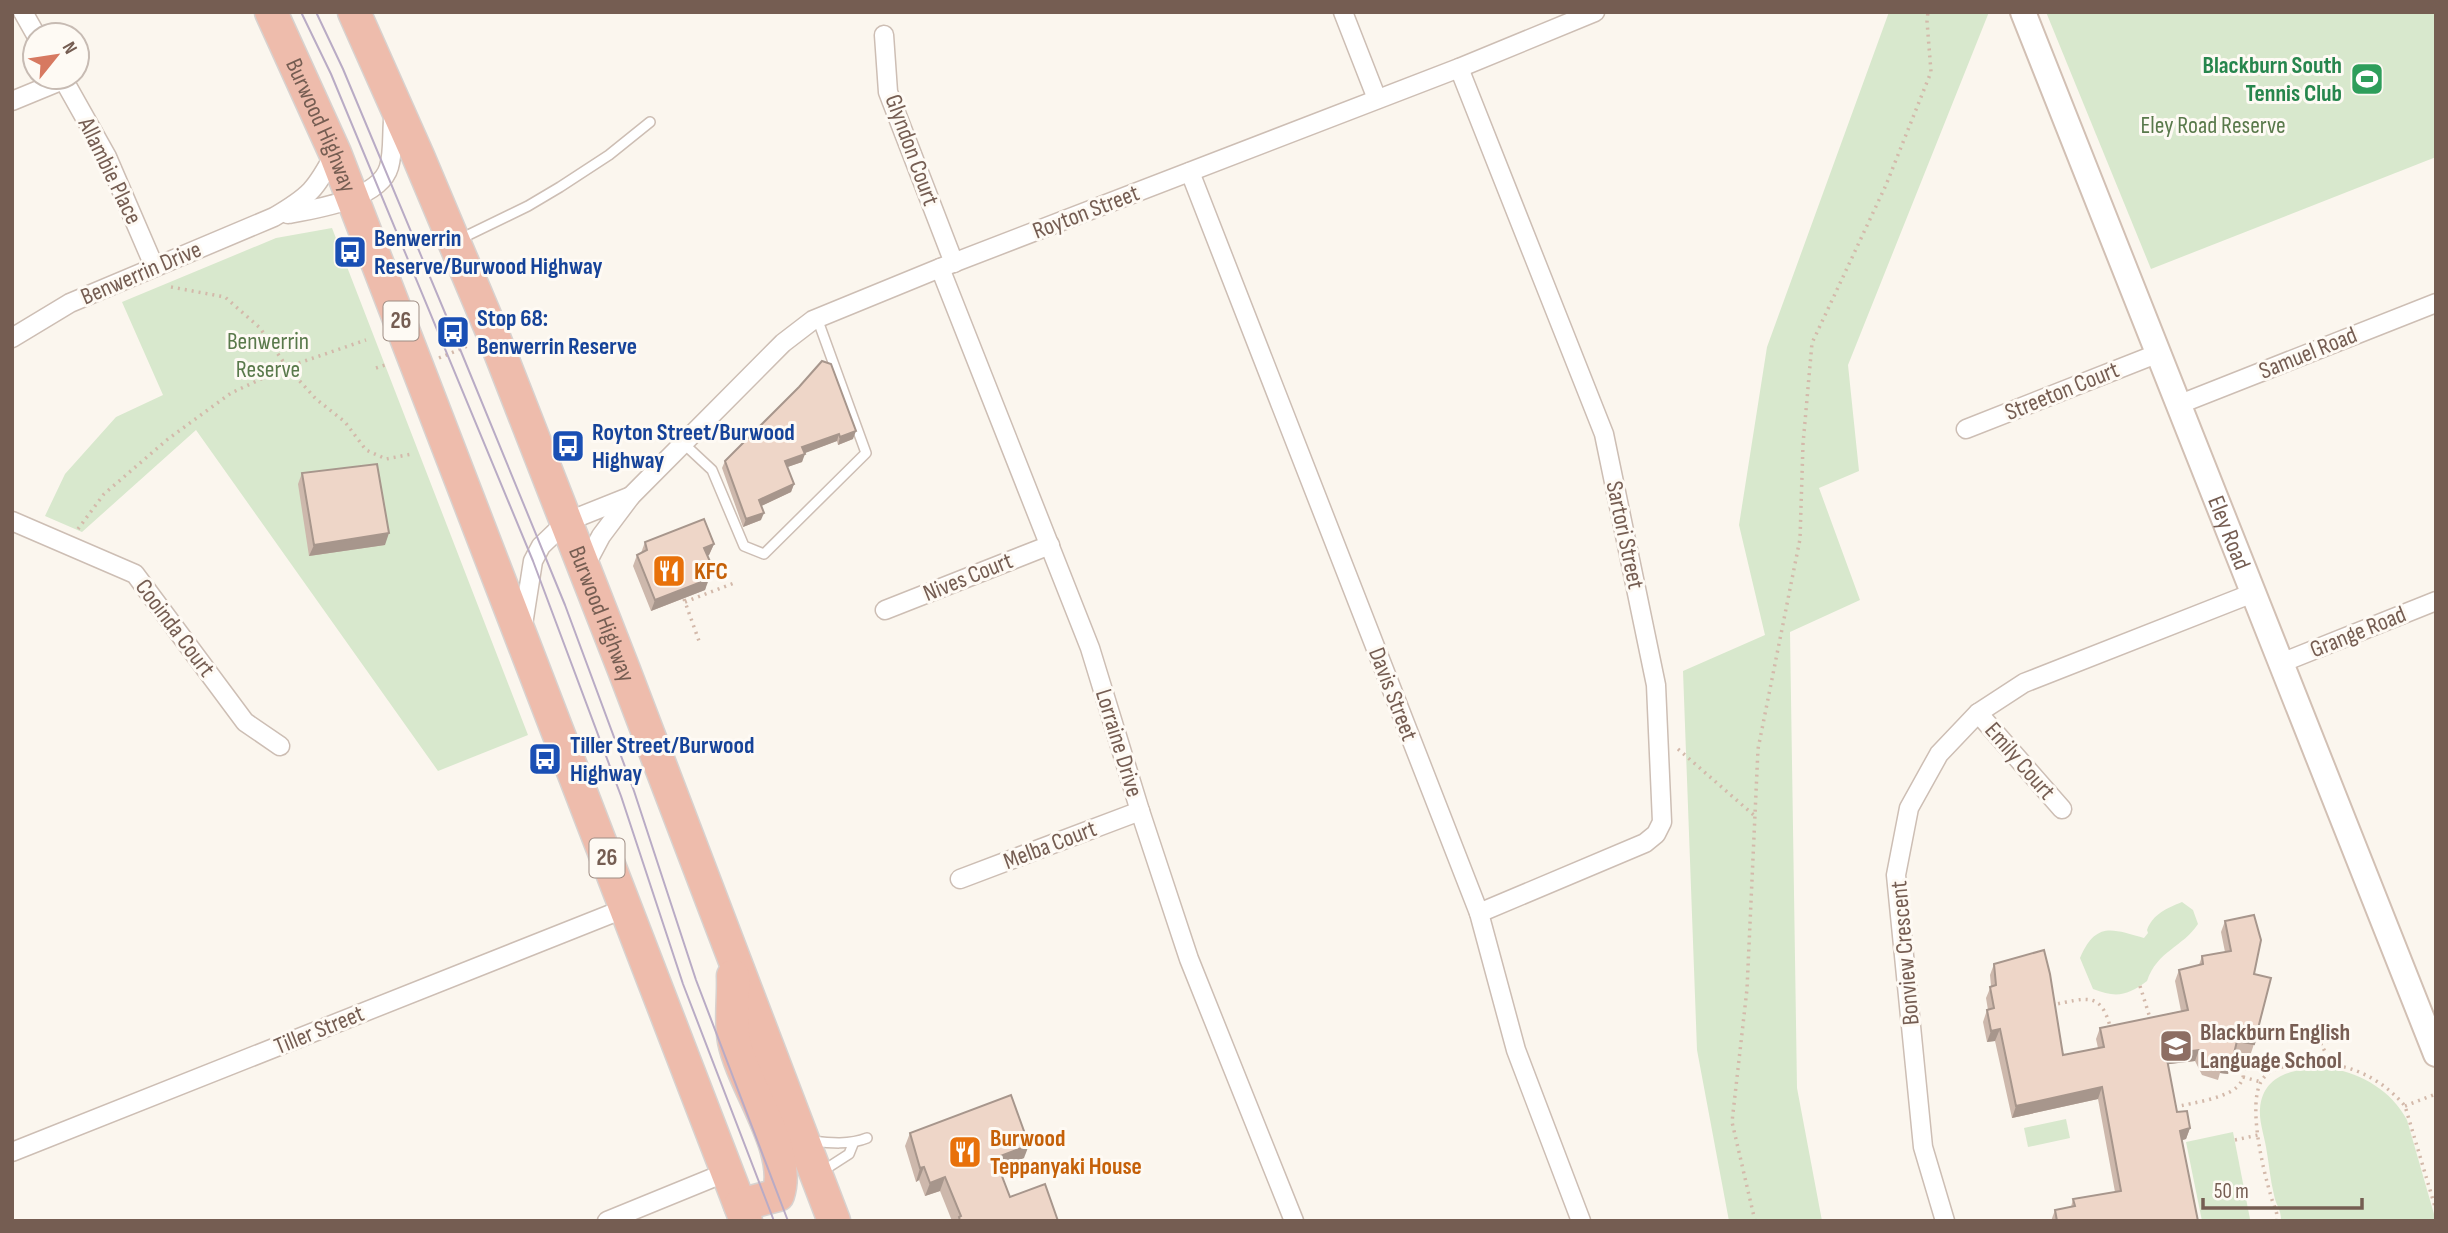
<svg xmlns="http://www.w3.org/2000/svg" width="2448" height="1233" font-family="'Sofia Sans Condensed',sans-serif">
<rect width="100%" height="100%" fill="#fbf6ee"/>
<g fill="#d8e8cd">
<polygon points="1889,12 1989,12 1848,365 1859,471 1819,488 1860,600 1790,632 1797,1088 1822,1221 1729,1221 1697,1050 1683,671 1765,635 1739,525 1767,347"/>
<polygon points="2046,12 2436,12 2436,157 2151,269"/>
<polygon points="332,228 528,735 438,771 196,430 82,532 45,516 65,474 116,417 163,395 122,302 276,238"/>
<path d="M2182,902L2193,910L2198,924C2183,947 2157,951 2147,981C2127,996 2116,998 2093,989L2080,958C2096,921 2112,929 2144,938L2148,933L2147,930C2153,914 2167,908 2182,902Z"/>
<path d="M2331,1068C2363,1075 2391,1090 2407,1120L2436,1221H2281C2281,1208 2276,1206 2274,1195C2270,1179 2269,1163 2266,1147C2264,1135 2259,1121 2260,1109C2263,1071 2300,1068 2331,1068Z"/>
<polygon points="2066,1119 2070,1138 2028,1147 2024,1128"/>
<polygon points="2233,1132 2250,1219 2202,1221 2186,1142"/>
</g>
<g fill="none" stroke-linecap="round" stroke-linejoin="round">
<defs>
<g id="lane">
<polyline points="458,240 528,206 560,187 609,155 650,122"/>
<polyline points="683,443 712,470 744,546 764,554 866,453 817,318"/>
<path d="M811,1141C830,1143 850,1145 867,1138"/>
<polyline points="821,1172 849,1154 853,1144"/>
</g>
<g id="street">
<polyline points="23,12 36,35"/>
<polyline points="1343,12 1377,99"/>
<polyline points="884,35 888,92 954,263"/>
<polyline points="1459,68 1604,434 1656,685 1662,822 1656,834 1645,843 1479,913"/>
<polyline points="62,77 107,157 154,266"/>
<polyline points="12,101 63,80"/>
<polyline points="1190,172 1479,913 1516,1050 1581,1221"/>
<path d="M288,214C316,209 380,199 389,167C394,150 391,129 394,112"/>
<polyline points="940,268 1090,648 1140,811 1189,959 1294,1221"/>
<path d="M12,338L70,303L274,217C310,196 316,189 335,153"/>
<polyline points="2180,404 2436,303"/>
<polyline points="1966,429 2159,353"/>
<polyline points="12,521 135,574 245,722 280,746"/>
<polyline points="584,568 601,536 631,496 783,343 813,320 940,268 1459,68 1595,12"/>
<polyline points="885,610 1050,545"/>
<polyline points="522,631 533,561 541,546 566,522 631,496"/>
<polyline points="2281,663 2436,601"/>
<polyline points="1978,713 2062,809"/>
<polyline points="960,879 1140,811"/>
<polyline points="12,1152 626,908"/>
<polyline points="607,1221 727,1172"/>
<polyline points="1945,1221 1923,1147 1896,875 1909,808 1939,754 1978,713 2024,683 2253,593"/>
</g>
<g id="secondary">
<path id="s1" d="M2023,12L2436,1054"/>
</g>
<g id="highway">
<path id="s2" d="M271,12L335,153L746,1221"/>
<path id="s3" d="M354,12L418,156L492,332L624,670L834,1221"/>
<path d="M733,976C734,997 730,1021 734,1041C743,1086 793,1151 778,1195L740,1205"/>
</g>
</defs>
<use href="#lane" stroke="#cdbeb4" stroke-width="12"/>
<use href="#street" stroke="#cdbeb4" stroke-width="21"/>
<use href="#secondary" stroke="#d2c0b4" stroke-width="28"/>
<use href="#highway" stroke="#d8d2cf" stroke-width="35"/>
<g stroke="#d3b9aa" stroke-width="3.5" stroke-dasharray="2 5" stroke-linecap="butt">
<polyline points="171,287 225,297 260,328 287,367 316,399 345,422 366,450 386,459 412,454"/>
<polyline points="439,358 470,345"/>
<polyline points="376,368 388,364"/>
<polyline points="78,529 104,494 168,439 231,393 287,367 366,340"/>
<polyline points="684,599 699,641"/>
<polyline points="685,602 734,583"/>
<polyline points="1678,749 1756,817"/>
<polyline points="2140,986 2151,1021"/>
<path d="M2051,1005C2086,999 2101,989 2111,1030"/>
<polyline points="2331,1063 2321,1044 2331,1040"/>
<polyline points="2243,1077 2261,1082"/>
<polyline points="2405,1106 2436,1094"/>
<path d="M2175,1107C2191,1103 2233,1098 2241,1082C2245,1075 2245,1063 2247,1055"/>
<polyline points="2235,1140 2258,1135"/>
<polyline points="1755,1221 1732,1122 1747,989 1758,749 1800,539 1803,444 1812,343 1886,185 1931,72 1927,21 1928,12"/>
<path d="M2277,1221C2278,1211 2273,1205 2271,1196C2263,1170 2247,1103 2262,1080C2272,1064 2301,1064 2317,1064C2351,1063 2383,1080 2405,1106L2436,1210"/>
</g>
<use href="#lane" stroke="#fff" stroke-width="9"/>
<use href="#street" stroke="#fff" stroke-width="18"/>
<use href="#secondary" stroke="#fff" stroke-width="24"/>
<use href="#highway" stroke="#eebcac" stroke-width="32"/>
<g stroke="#b9abc5" stroke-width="2">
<polyline points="301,12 331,74 533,561 621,796 683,984 774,1221"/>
<polyline points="316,12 343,69 453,332 565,605 634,791 696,980 788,1221"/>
</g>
</g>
<g fill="#cdb8ac">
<polygon points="799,387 853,439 838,445 837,441 804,453 802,462 787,467 794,484 791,492 761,506 761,520 743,527 722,468 725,461"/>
<polygon points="302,473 385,545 309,556 298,484"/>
<polygon points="645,542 714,544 709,555 707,556 708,576 705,590 651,611 633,566 637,555 641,553"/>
<polygon points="2225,921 2254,974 2254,1044 2250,1056 2234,1052 2228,1074 2220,1073 2218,1080 2202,1075 2195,1061 2168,1064 2177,1112 2190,1128 2186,1139 2182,1140 2198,1221 2051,1221 2055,1210 2071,1207 2073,1199 2115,1192 2098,1099 2012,1118 1995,1041 1987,1042 1983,1022 1987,1010 1988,1010 1986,998 1991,986 1990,975 1994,964 2063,1055 2098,1048 2096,1039 2100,1028 2181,1011 2175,981 2179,970 2199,965 2202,956 2225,952 2221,932"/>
<polygon points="910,1133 1024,1158 999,1168 1010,1197 1058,1221 952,1221 940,1191 925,1196 919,1180 916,1182 905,1146"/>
</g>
<g fill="#a7968c">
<polygon points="856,431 853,439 838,445 840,437"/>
<polygon points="839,434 837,441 800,455 802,447"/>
<polygon points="805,454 802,462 782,469 785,461"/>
<polygon points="794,484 791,492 757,508 759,500"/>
<polygon points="764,513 761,520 743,527 746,519"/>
<polygon points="389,533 385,545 309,556 314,545"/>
<polygon points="714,544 709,555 700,559 704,548"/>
<polygon points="712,566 707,578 705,569"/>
<polygon points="709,579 705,590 651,611 655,600"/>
<polygon points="2000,1029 1995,1041 1987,1042 1991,1031"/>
<polygon points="2199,1050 2195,1061 2162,1065 2166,1054"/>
<polygon points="2224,1061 2232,1062 2228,1074 2220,1073"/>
<polygon points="2102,1087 2098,1099 2012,1118 2016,1106"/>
<polygon points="2190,1128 2186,1139 2176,1142 2180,1131"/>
<polygon points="1029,1145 1024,1158 990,1171 995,1158"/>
<polygon points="924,1167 919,1180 916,1182 920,1168"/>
<polygon points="945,1177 940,1191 925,1196 930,1183"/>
</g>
<g fill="#eed6c8" stroke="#a7968c" stroke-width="2">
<polygon points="822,361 831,364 856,431 840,437 839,434 802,447 805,454 785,461 794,484 759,500 764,513 746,519 725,461 799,387"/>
<polygon points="377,464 389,533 314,545 302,473"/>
<polygon points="704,519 714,544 704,548 712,566 705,569 709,579 655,600 637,555 647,550 645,542"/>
<polygon points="2254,915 2261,940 2254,974 2271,978 2254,1044 2237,1041 2232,1062 2224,1061 2222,1068 2206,1064 2199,1050 2166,1054 2177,1112 2187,1111 2190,1128 2180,1131 2198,1221 2057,1221 2055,1210 2075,1206 2073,1199 2121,1191 2102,1087 2016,1106 2000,1029 1991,1031 1987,1010 1994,1008 1990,987 1996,985 1994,964 2044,950 2050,974 2063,1055 2104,1047 2100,1028 2188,1010 2179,970 2203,964 2202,956 2231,951 2225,921"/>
<polygon points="1011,1095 1029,1145 995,1158 1010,1197 1045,1184 1058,1221 960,1221 959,1217 961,1216 945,1177 930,1183 924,1167 920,1168 910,1133"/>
</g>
<defs>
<symbol id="stadium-square" viewBox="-11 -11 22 22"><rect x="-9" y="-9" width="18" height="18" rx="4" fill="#2e9e5b" stroke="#fefaf4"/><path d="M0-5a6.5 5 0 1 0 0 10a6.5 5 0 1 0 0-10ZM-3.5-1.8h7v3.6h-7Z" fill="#fff"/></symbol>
<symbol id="bus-square" viewBox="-11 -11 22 22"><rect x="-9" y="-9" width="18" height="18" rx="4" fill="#1a4fb4" stroke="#fefaf4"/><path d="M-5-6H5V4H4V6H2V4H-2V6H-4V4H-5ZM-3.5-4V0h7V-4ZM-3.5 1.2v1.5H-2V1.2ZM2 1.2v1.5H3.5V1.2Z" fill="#fff"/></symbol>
<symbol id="restaurant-square" viewBox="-11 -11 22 22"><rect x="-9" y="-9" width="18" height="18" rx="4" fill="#e8710a" stroke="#fefaf4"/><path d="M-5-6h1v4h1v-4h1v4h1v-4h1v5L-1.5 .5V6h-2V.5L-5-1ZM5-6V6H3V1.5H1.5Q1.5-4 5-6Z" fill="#fff"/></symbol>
<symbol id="school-square" viewBox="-11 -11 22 22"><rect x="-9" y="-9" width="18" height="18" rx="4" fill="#8d6e63" stroke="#fefaf4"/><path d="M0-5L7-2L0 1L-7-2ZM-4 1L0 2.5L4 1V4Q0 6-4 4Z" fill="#fff"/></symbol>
</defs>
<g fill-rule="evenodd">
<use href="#stadium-square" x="2348" y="60" width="38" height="38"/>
<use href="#bus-square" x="331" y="233" width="38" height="38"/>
<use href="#bus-square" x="434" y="313" width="38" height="38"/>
<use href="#bus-square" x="549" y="427" width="38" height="38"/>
<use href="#restaurant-square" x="650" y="552" width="38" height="38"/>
<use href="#bus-square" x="526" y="740" width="38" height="38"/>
<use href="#school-square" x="2157" y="1027" width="38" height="38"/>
<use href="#restaurant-square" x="946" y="1133" width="38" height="38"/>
</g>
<g text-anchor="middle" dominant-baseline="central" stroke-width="6" stroke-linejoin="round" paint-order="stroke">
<g fill="#fefaf4" stroke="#9e8c83" stroke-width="2">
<rect x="383.5" y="301.5" width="35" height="39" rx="5"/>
<rect x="589.5" y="838.5" width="35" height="39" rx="5"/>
</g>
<g font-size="23" font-weight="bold" fill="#755d52">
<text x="401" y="321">26</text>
<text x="607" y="858">26</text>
</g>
<g font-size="24" font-weight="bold" fill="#27864d" stroke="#fefaf4" text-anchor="end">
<text x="2342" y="65">Blackburn South<tspan x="2342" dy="28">Tennis Club</tspan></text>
</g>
<g font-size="24" fill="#59794b" stroke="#fefaf4">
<text x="2213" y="125">Eley Road Reserve</text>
<text x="268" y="341">Benwerrin<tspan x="268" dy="28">Reserve</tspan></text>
</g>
<g font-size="24" fill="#755d52" stroke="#fefaf4">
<text stroke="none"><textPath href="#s2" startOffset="124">Burwood Highway</textPath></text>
<text transform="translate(912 150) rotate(70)">Glyndon Court</text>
<text transform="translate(110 171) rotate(64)">Allambie Place</text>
<text transform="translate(1086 212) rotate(-21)">Royton Street</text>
<text transform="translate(141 273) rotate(-23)">Benwerrin Drive</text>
<text transform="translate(2308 353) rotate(-22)">Samuel Road</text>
<text transform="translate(2062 391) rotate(-22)">Streeton Court</text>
<text stroke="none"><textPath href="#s1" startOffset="560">Eley Road</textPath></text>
<text transform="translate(1625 535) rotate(78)">Sartori Street</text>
<text transform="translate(968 577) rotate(-22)">Nives Court</text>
<text stroke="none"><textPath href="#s3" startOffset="651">Burwood Highway</textPath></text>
<text transform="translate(175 628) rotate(53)">Cooinda Court</text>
<text transform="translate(2358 632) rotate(-22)">Grange Road</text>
<text transform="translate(1393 694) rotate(69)">Davis Street</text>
<text transform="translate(1119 743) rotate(73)">Lorraine Drive</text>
<text transform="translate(2020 761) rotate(49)">Emily Court</text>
<text transform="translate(1050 845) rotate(-21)">Melba Court</text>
<text transform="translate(1905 953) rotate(-95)">Bonview Crescent</text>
<text transform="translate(319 1030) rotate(-22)">Tiller Street</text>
</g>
<g font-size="24" font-weight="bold" fill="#164399" stroke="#fefaf4" text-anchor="start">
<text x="374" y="238">Benwerrin<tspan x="374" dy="28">Reserve/Burwood Highway</tspan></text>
<text x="477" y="318">Stop 68:<tspan x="477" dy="28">Benwerrin Reserve</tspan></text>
<text x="592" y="432">Royton Street/Burwood<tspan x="592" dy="28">Highway</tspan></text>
<text x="570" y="745">Tiller Street/Burwood<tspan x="570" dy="28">Highway</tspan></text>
</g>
<g font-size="24" font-weight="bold" fill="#c56008" stroke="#fefaf4" text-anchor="start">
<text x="694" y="571">KFC</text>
<text x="990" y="1138">Burwood<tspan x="990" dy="28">Teppanyaki House</tspan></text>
</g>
<g font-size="24" font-weight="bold" fill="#785e54" stroke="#fefaf4" text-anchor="start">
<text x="2200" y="1032">Blackburn English<tspan x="2200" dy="28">Language School</tspan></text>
</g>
</g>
<rect width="2448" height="1233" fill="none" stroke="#755d52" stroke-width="28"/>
<g transform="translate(56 56) rotate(60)"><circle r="33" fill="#fefaf4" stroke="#c7bbb3" stroke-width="2"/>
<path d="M0-5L12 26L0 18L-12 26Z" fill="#d77961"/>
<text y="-10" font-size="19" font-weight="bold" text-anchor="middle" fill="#755d52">N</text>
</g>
<path d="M2203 1198v10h159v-10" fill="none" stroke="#755d52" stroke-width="3.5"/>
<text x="2214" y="1198" font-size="21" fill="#755d52" stroke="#fefaf4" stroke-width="5" paint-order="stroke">50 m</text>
</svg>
